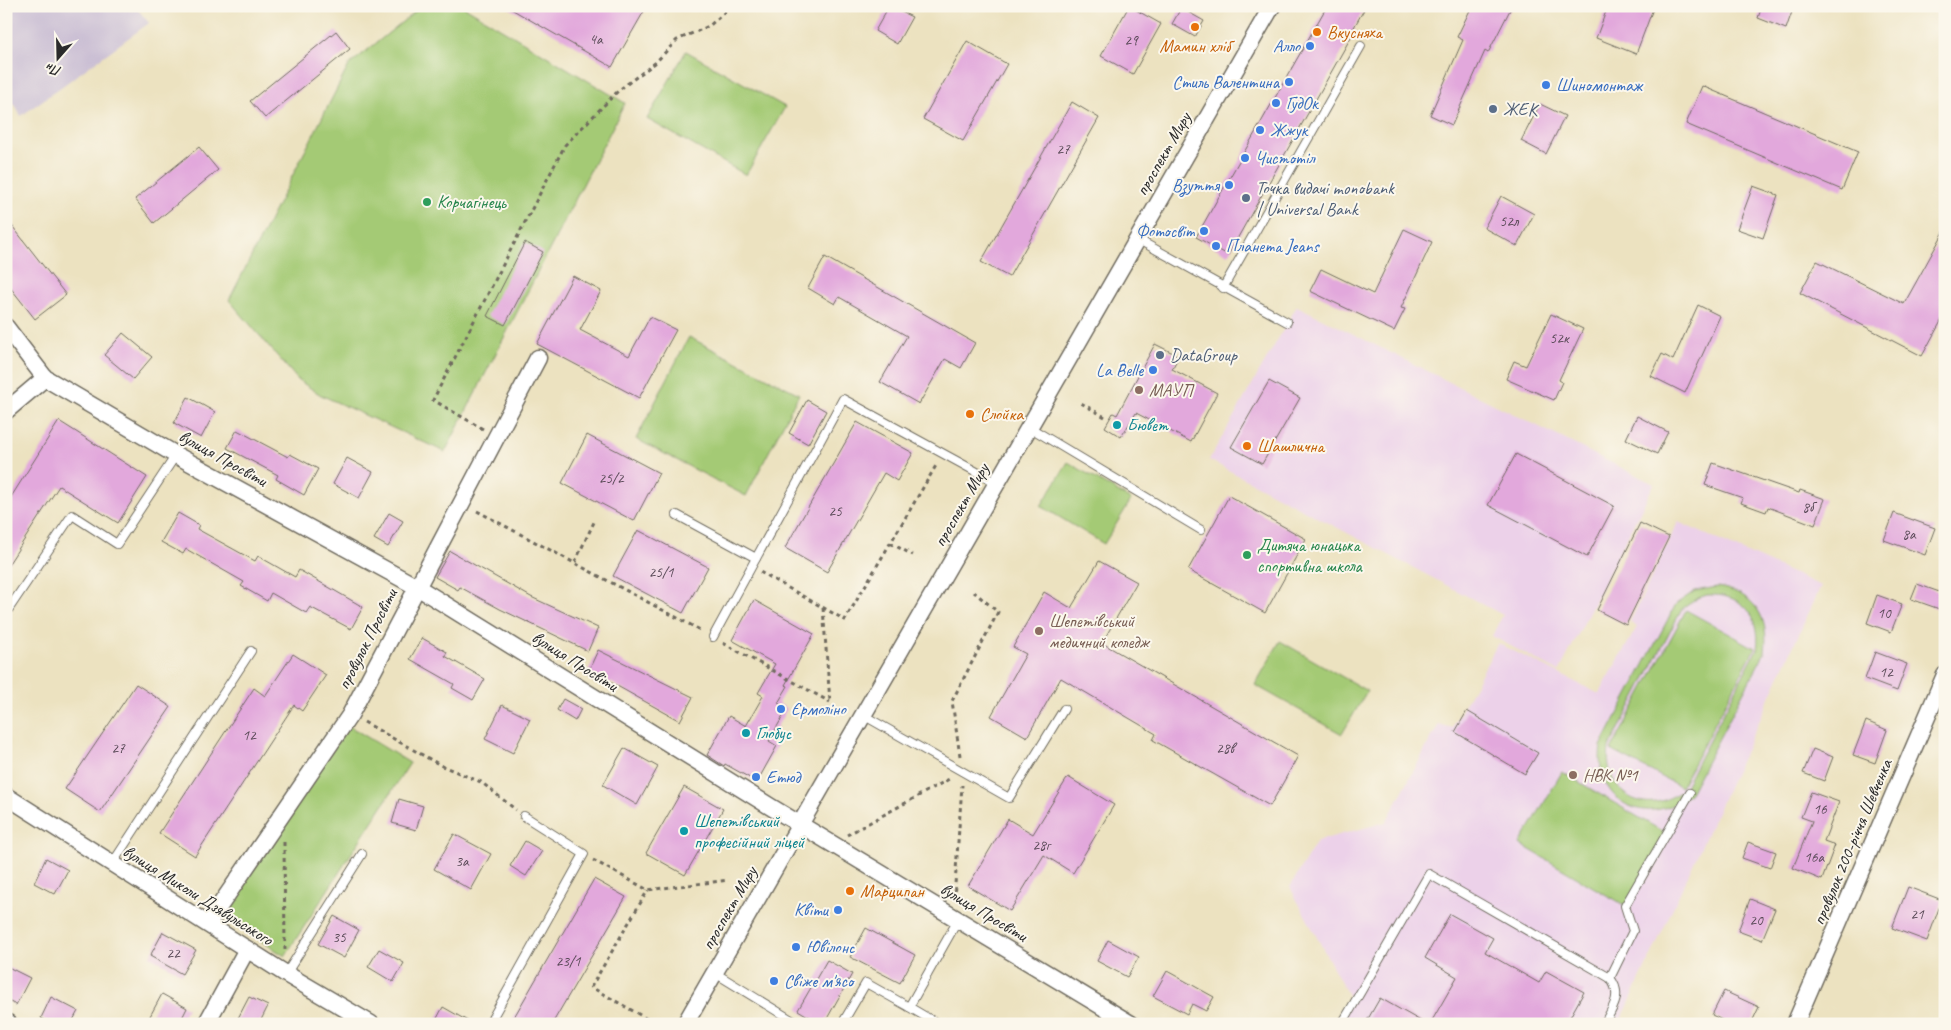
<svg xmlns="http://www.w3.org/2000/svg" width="1951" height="1030" font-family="Caveat,sans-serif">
<rect width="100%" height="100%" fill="#fbf7ec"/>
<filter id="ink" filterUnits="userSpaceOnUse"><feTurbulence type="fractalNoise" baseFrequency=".02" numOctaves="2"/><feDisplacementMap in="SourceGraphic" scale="10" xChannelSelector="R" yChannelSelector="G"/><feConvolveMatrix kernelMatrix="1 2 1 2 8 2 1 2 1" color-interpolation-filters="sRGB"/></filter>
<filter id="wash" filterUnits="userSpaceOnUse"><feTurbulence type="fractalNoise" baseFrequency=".0096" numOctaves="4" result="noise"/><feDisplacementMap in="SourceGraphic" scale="20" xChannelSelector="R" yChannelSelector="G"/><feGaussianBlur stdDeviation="1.12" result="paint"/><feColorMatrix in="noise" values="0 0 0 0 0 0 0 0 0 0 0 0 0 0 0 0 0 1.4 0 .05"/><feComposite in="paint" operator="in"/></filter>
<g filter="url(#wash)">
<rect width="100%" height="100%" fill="#ece2c0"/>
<g fill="#ecd1e9">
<polygon points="1297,306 1654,484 1559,672 1492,636 1503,615 1209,460"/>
<polygon points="1678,522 1821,586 1626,1010 1618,1024 1334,1024 1349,997 1290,887 1317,841 1386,822 1439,724 1452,728 1498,643 1599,694 1637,627 1630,622"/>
</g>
<polygon fill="#cbbfd4" points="6,6 135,6 149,23 21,116 14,103 6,110"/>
<g fill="#a4ca74" stroke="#687a50" fill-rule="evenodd">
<polygon points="422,6 463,6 625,103 445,452 321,395 298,380 229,300 349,65"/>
<polygon points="686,51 785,107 746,175 647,119"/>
<polygon points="689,337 799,394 746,496 636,439"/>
<polygon points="1068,462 1131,500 1104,544 1041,506"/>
<path d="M1717,587C1753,592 1770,616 1765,652L1690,793C1649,831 1592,802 1601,746L1676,604L1695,591ZM1707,595C1741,593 1762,615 1757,649L1684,788C1649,820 1602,795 1609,748L1682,609L1698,598Z"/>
<polygon points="1686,610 1755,648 1681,787 1611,750"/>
<polygon points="1280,641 1367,691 1342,734 1255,685"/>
<polygon points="349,726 410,763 285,956 226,919 225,906"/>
<polygon points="1562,772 1667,834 1625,906 1520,844"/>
</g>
<g id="blocks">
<g fill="#e2a8dc">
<polygon points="506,6 647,6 612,67"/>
<polygon points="889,6 912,17 897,44 875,31"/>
<polygon points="1129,6 1161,24 1133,74 1101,56"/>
<polygon points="1327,6 1366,6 1353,29 1355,30 1228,255 1196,237"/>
<polygon points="1472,6 1512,6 1488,53 1485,51 1452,125 1430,115 1463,40 1457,37"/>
<polygon points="1608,6 1654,6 1636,54 1596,38"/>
<polygon points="1762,6 1794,6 1786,29 1758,18"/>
<polygon points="1181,8 1204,21 1195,37 1172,24"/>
<polygon points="336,31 350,49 265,118 250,101"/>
<polygon points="967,41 1007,64 963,141 923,119"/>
<polygon points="1702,86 1858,152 1842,190 1686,124"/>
<polygon points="1072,102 1099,118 1009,277 981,262"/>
<polygon points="1540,104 1565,116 1546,154 1521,141"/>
<polygon points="199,147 218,170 154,223 135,199"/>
<polygon points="1753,186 1778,195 1763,238 1737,229"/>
<polygon points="1501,196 1534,214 1517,246 1484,228"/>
<polygon points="6,218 66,295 35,319 6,282"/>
<polygon points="1404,229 1432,242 1401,308 1405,309 1394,331 1310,291 1321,269 1373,294"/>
<polygon points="1945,230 1945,314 1922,356 1800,293 1817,261 1904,304"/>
<polygon points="525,242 543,252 505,325 487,316"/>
<polygon points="825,257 975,343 961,368 945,359 919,404 880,382 907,336 839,297 835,304 808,288"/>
<polygon points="573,276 601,291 580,330 629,356 650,317 676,330 639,398 537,344"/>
<polygon points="1698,305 1720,316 1685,393 1651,376 1662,354 1673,360"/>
<polygon points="1551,314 1583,329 1559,380 1562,382 1554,400 1506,379 1514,361 1526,366"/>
<polygon points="123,333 152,357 133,379 104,355"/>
<polygon points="1155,344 1179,356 1172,369 1217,393 1191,442 1136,413 1121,437 1105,427 1113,413 1117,415"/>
<polygon points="1269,381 1300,398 1262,464 1231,447"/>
<polygon points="188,397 215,412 201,438 174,423"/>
<polygon points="807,400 826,411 808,444 789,433"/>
<polygon points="1637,416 1668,432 1657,454 1626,439"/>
<polygon points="59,421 147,477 118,523 59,486 6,568 6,505"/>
<polygon points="857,422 913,453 897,481 884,473 827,572 785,548"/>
<polygon points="237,430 288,457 290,454 318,469 304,495 276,479 278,475 227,448"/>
<polygon points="587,435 659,473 634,521 562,483"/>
<polygon points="1516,454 1614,506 1587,557 1488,505"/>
<polygon points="347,458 373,472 359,498 333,484"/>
<polygon points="1713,463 1799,493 1800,490 1825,499 1815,525 1768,507 1766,512 1741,503 1743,498 1705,485"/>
<polygon points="1229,496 1306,539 1265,613 1188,570"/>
<polygon points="178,513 199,525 197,529 255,561 258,556 295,577 299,570 363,607 351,629 310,607 306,613 271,593 267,601 241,586 244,582 186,549 183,554 161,542"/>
<polygon points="389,513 403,521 388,547 374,539"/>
<polygon points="1894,513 1935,528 1925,555 1884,540"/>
<polygon points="1640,523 1669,537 1626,625 1597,610"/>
<polygon points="638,530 708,567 683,613 613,576"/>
<polygon points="450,551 531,597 598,628 588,651 500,609 460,587 458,590 435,577"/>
<polygon points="1099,561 1137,582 1102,643 1298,756 1270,806 1153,740 1156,734 1061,678 1027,737 991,716 1026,654 1013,647 1044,592 1071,608"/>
<polygon points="1917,584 1945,594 1945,611 1911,599"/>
<polygon points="1877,595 1902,604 1891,632 1867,623"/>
<polygon points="754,600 814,634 785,685 788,686 778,703 787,709 769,741 777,746 757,782 725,764 724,766 707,755 729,716 746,726 763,696 758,693 775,664 732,640"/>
<polygon points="422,638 447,652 445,656 485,679 473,700 452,688 454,684 410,659"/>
<polygon points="598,650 693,697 680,721 610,682 609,685 587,674"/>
<polygon points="1875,652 1907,664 1897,691 1865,679"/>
<polygon points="293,654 326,675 302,711 294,705 195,856 159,833 254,688 265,696"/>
<polygon points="136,684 171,707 100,812 65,789"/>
<polygon points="563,699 581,709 575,721 557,710"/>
<polygon points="502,705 530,719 513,753 485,739"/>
<polygon points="1467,711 1538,753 1525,774 1455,732"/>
<polygon points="1866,721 1887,730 1875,763 1853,755"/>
<polygon points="624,748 658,767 637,805 603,785"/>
<polygon points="1813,749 1833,757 1824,781 1803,773"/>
<polygon points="1068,777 1114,805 1073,873 1044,855 1010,911 968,886 1008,819 1033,834"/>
<polygon points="684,787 723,809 685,875 646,853"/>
<polygon points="1811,792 1839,802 1824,841 1835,845 1822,880 1793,868 1812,821 1801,817"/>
<polygon points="399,799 423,806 416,830 392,823"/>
<polygon points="454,834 491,854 471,890 434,869"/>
<polygon points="525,841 542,851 526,876 510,866"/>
<polygon points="1748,842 1776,852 1770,868 1742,858"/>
<polygon points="46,858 68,870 55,894 34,883"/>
<polygon points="594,879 626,897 552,1024 510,1024"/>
<polygon points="1908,887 1942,900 1927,941 1892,928"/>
<polygon points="1750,899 1775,909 1762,940 1738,931"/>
<polygon points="1450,914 1493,938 1485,952 1539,983 1546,971 1584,992 1566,1024 1430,1024 1457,977 1425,958"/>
<polygon points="334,916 359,930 344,958 318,944"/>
<polygon points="866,928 915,955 900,983 850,957"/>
<polygon points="163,932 196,950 182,974 150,956"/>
<polygon points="1108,940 1139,957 1127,977 1097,961"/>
<polygon points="379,949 404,963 393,982 368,967"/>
<polygon points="827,960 852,974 824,1024 821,1024 798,1010"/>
<polygon points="6,966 30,978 16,1005 6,1000"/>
<polygon points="1167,971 1214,997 1206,1011 1192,1004 1187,1014 1153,996"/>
<polygon points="1724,991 1759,1007 1751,1024 1730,1024 1712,1015"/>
<polygon points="162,994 187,1008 179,1024 161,1024 149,1018"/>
<polygon points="51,997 78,1011 71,1024 52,1024 41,1018"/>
<polygon points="249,997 268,1006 259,1024 235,1024"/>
<polygon points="1380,998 1426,1024 1365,1024"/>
<polygon points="443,1007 473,1024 434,1024"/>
</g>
</g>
</g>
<g filter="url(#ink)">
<use href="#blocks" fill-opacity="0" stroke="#6f6b5f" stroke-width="1"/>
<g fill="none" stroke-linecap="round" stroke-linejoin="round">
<defs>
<g id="service">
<polyline points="1137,239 1287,322"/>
<polyline points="1223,288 1361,46"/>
<polyline points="1029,427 1201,530"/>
<polyline points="677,515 756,558"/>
<polyline points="6,613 72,515 117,544 176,455"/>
<polyline points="713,637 843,399 997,483"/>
<polyline points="863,715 1009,798 1064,709"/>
<polyline points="112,864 251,651"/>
<polyline points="715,973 798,1024"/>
<polyline points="286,974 362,854"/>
<polyline points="1610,978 1633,931 1625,906 1690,793"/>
<polyline points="909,1007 938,1024"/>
<polyline points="489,1024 584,854 524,816"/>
<polyline points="842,1024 866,983 909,1007 958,920"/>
<path d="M1342,1024L1429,874L1610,978C1623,994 1613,1008 1604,1024"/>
</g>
<g id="minor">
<polyline points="6,327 45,378 176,455 417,587 771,807 1131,1024"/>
<polyline points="6,411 45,378"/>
<polyline points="6,796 286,974 371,1024"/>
<polyline points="208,923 350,715 538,358"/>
<polyline points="6,1022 9,1024"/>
<polyline points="206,1024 247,949"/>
<polyline points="685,1024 1272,6"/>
<polyline points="1795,1024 1945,675"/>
</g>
</defs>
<use href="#service" stroke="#6f6b5f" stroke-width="10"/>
<use href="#minor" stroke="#6f6b5f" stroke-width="19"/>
<g stroke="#6f6b5f" stroke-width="3" stroke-dasharray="4 4" stroke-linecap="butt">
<polyline points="1081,403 1105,417"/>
<polyline points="483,429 433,400 565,145 619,90 655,63 677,40 709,26 732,6"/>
<polyline points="477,511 702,631"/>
<polyline points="890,543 913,555"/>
<polyline points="575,562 595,520"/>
<polyline points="760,572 845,620 937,464"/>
<polyline points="823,608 830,702"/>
<polyline points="723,643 830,702"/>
<polyline points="364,722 442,766 481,782 516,810"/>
<polyline points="960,756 952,701 998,612 974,592"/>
<polyline points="847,835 951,778"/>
<polyline points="284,842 285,951"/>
<polyline points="593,860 648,890 728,880"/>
<polyline points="954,899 962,785"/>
<polyline points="647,1019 591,987 648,890"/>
</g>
<use href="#service" stroke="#fff" stroke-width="8"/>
<use href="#minor" stroke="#fff" stroke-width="16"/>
</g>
</g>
<g fill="#e8710a" stroke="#fbf7ec" stroke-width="2">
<circle cx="1195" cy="27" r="5"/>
<circle cx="1317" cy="32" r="5"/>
<circle cx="970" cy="414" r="5"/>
<circle cx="1247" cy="446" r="5"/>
<circle cx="850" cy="891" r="5"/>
</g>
<g fill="#3f7fe0" stroke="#fbf7ec" stroke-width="2">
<circle cx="1310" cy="46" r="5"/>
<circle cx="1289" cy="82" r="5"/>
<circle cx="1546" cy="85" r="5"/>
<circle cx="1276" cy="103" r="5"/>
<circle cx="1260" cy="130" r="5"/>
<circle cx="1245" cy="158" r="5"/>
<circle cx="1229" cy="185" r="5"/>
<circle cx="1204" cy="231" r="5"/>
<circle cx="1216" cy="246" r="5"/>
<circle cx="1153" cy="370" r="5"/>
<circle cx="781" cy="709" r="5"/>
<circle cx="756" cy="777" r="5"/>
<circle cx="838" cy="910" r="5"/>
<circle cx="796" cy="947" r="5"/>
<circle cx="774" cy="981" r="5"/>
</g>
<g fill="#5c6f8a" stroke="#fbf7ec" stroke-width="2">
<circle cx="1493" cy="109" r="5"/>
<circle cx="1246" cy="198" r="5"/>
<circle cx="1160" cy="355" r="5"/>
</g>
<g fill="#2e9e5b" stroke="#fbf7ec" stroke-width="2">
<circle cx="427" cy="202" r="5"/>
<circle cx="1247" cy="555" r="5"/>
</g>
<g fill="#8d6e63" stroke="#fbf7ec" stroke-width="2">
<circle cx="1139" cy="390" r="5"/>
<circle cx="1039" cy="631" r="5"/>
<circle cx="1573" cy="775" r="5"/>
</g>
<g fill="#0f9aa8" stroke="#fbf7ec" stroke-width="2">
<circle cx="1117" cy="425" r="5"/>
<circle cx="746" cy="733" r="5"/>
<circle cx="684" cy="831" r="5"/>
</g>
<g text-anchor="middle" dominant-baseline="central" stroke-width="4" stroke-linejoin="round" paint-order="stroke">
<g font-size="15" fill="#594a57">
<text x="596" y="39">4а</text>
<text x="1131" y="40">29</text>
<text x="1063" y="149">27</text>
<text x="1509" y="221">52л</text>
<text x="1559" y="338">52к</text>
<text x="611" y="478">25/2</text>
<text x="1808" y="507">8б</text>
<text x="835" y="511">25</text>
<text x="1909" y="534">8а</text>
<text x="661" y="572">25/1</text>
<text x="1884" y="613">10</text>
<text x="1886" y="672">12</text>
<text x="249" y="735">12</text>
<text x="118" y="748">27</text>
<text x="1225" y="748">28в</text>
<text x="1820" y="809">16</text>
<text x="1041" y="845">28г</text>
<text x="1814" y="857">16а</text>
<text x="462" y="861">3а</text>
<text x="1917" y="914">21</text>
<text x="1756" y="920">20</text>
<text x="339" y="937">35</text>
<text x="173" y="953">22</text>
<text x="568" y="961">23/1</text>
</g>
<g font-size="18" fill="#c56008" stroke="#fbf7ec" text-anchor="start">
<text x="1327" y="32">Вкусняха</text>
<text x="1195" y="46" text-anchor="middle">Мамин хліб</text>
<text x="980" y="414">Слойка</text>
<text x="1257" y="446">Шашлична</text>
<text x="860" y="891">Марципан</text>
</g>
<g font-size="18" fill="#366cbe" stroke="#fbf7ec" text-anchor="start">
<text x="1300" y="46" text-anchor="end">Алло</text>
<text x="1279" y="82" text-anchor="end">Стиль Валентина</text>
<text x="1556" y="85">Шиномонтаж</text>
<text x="1286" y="103">ГудОк</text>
<text x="1270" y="130">Жжук</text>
<text x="1255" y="158">Чистотіл</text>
<text x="1219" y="185" text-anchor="end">Взуття</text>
<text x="1194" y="231" text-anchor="end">Фотосвіт</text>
<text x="1226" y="246">Планета Jeans</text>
<text x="1143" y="370" text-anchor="end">La Belle</text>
<text x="791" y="709">Єрмоліно</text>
<text x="766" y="777">Етюд</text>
<text x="828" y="910" text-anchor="end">Квіти</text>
<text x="806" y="947">Ювілонс</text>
<text x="784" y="981">Свіже м'ясо</text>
</g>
<g font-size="18" fill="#4e5e75" stroke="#fbf7ec" text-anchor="start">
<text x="1503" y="109">ЖЕК</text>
<text x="1256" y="188">Точка видачі monobank<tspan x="1256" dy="21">| Universal Bank</tspan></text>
<text x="1170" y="355">DataGroup</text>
</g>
<g font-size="18" fill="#2b2b2b" stroke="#fbf7ec">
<text transform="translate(1163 154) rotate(-60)">проспект Миру</text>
<text transform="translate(223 458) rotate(29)">вулиця Просвіти</text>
<text transform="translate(961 505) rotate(-60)">проспект Миру</text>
<text transform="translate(367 639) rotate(-63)">провулок Просвіти</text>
<text transform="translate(575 661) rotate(32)">вулиця Просвіти</text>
<text transform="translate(1852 842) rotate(-67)">провулок 200-річчя Шевченка</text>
<text transform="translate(198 895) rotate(32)">вулиця Миколи Дзявульського</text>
<text transform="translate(729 908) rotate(-60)">проспект Миру</text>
<text transform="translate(984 912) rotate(31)">вулиця Просвіти</text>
</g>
<g font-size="18" fill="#27864d" stroke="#fbf7ec" text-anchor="start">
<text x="437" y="202">Корчагінець</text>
<text x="1257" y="545">Дитяча юнацька<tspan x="1257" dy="21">спортивна школа</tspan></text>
</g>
<g font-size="18" fill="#785e54" stroke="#fbf7ec" text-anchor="start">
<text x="1149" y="390">МАУП</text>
<text x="1049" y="621">Шепетівський<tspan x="1049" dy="21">медичний коледж</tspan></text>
<text x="1583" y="775">НВК №1</text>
</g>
<g font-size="18" fill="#0d838f" stroke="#fbf7ec" text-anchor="start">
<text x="1127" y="425">Бювет</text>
<text x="756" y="733">Глобус</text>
<text x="694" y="821">Шепетівський<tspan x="694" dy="21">професійний ліцей</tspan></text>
</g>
</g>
<rect width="1951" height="1030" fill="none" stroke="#fbf7ec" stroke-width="25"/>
<g transform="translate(58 58) rotate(200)" stroke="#fbf7ec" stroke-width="4" paint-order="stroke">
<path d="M0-4L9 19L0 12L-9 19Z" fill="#2b2b2b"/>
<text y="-8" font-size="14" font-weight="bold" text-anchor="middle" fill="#2b2b2b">Пн</text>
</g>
</svg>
